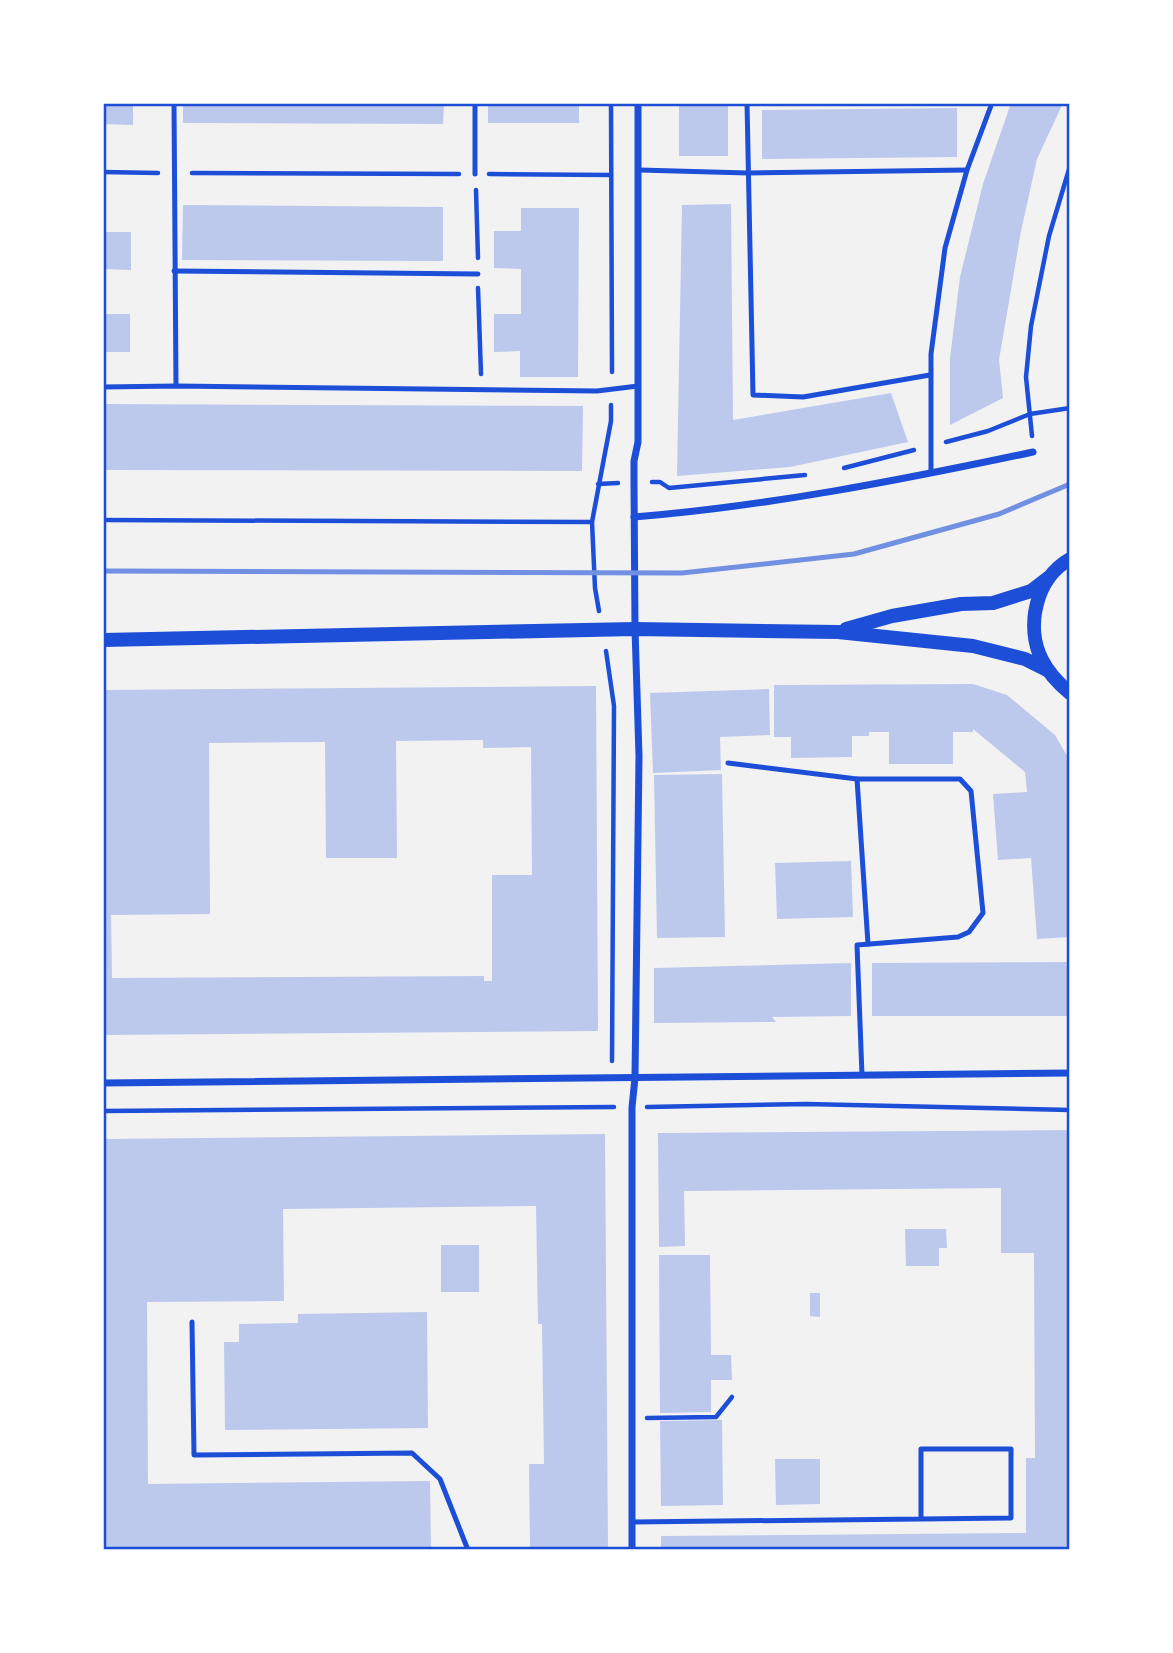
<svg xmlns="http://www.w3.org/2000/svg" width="1173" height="1653" font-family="'Alegreya Sans',sans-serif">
<rect width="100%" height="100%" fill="#f2f2f2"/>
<g fill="#bdc9ec" fill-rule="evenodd">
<polygon points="103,103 133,103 133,125 103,124"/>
<polygon points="183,103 444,103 443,124 183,123"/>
<rect x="488" y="103" width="91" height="20"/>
<rect x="679" y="103" width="49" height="53"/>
<polygon points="1011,103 1063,103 1037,159 1021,231 999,360 1003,398 950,425 950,358 960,277 983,184"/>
<polygon points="957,108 957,157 762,159 762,110"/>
<polygon points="731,204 733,420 891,393 908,442 790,467 677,476 682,205"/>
<polygon points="183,205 443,207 443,261 182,260"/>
<polygon points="521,208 579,208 578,377 520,377 520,351 494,352 494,314 521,314 521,269 494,268 494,231 521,231"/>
<polygon points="103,232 131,232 131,270 103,269"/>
<rect x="103" y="314" width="27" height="38"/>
<polygon points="103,404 583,406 582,471 103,470"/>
<polygon points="973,684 1007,695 1055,735 1070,761 1070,937 1037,939 1031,858 998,860 993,794 1027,792 1025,772 973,729 973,732 953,732 953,764 889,764 889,732 869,732 869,736 852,736 852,757 791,758 791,737 774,737 774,685"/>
<path d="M596,686L598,1031L103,1035V690ZM483,740V748L531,747L532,875H492V981H484V976L112,978L111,915L210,914L209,743L325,742L326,858H397L396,741Z"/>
<polygon points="769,689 770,735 720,737 721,770 653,773 650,693"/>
<polygon points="722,774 725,937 657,938 654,775"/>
<polygon points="851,861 853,917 777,919 775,863"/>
<polygon points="1070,962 1070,1016 872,1016 872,963"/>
<polygon points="851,963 851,1016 772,1017 776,1022 654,1023 654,968"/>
<polygon points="1070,1130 1070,1550 661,1550 661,1536 1026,1533 1026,1458 1035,1458 1034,1253 1001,1253 1001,1188 684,1191 685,1246 659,1247 658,1133"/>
<polygon points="605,1134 608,1550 530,1550 529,1464 544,1464 542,1324 538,1324 536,1206 283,1209 284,1301 147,1302 148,1484 430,1481 431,1550 103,1550 103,1139"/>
<polygon points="905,1229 946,1229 947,1248 939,1248 939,1266 906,1266"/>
<rect x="441" y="1245" width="38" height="47"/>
<polygon points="659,1255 710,1255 711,1355 731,1355 732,1380 711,1380 711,1412 660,1413"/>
<polygon points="810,1293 820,1293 820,1317 810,1316"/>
<polygon points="427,1312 428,1428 225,1430 224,1342 239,1342 239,1324 298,1323 298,1314"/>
<polygon points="722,1420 723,1505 661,1506 660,1421"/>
<polygon points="775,1459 820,1459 820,1504 776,1505"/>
</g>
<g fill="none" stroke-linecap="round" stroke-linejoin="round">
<g stroke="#1d4ed8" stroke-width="4.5">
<polyline points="611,103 612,372"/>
<polyline points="103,172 158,173"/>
<polyline points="192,173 459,174"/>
<polyline points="489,174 611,175"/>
<polyline points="476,190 478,258"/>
<polyline points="478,288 481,374"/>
<polyline points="1032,436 1026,377 1031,326 1049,236 1070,166"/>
<polyline points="946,442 988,431 1030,414 1070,408"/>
<polyline points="844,468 914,450"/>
<polyline points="652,482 660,482 669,488 805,475"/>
<polyline points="598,484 618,483"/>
<polyline points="103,520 592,522"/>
<polyline points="599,611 595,588 592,522 611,421 611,405"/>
<polyline points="606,651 614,706 612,1061"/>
<polyline points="647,1107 806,1104 1070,1110"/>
<polyline points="103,1111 614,1107"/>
<polyline points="647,1418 716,1417 732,1397"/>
</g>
<g stroke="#1d4ed8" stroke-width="5">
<polyline points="174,103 176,386"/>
<polyline points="475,103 475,174"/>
<polyline points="747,103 753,395 803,397 930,375"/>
<polyline points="639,170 748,173 967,170"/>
<polyline points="174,271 478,274"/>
<polyline points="103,387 176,386 597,391 638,386"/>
<polyline points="931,473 931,354 945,248 967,170 992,103"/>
<polyline points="728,763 857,779 960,779 971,791 983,913 969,932 958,937 857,945 862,1075"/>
<polyline points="857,779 868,944"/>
<polyline points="192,1322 194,1455 412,1453 440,1479 468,1550"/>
<polyline points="632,1522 1011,1518 1011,1449 921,1449 921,1519"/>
</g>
<g stroke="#1d4ed8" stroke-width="7">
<path d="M634,517C769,506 901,480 1033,452"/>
<polyline points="103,1083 1070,1073"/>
<polyline points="632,1550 632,1107 635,1078 639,756 635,629 634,481 634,461 638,442 638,103"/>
</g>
<g stroke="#1d4ed8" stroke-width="14">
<path d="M1070,559C1036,578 1025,626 1042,660C1048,672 1059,684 1070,693"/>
<polyline points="846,629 892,616 961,604 993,603 1031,591 1048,578"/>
<polyline points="103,640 635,629 838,632 973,646 1025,659 1049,671"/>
</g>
<polyline stroke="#7290e2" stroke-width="5" points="103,571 682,573 854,554 999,514 1070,484"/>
</g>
<rect width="1173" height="1653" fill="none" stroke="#ffffff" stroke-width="210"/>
<rect x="105" y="105" width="963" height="1443" fill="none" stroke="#1d4ed8" stroke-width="2.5"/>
</svg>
